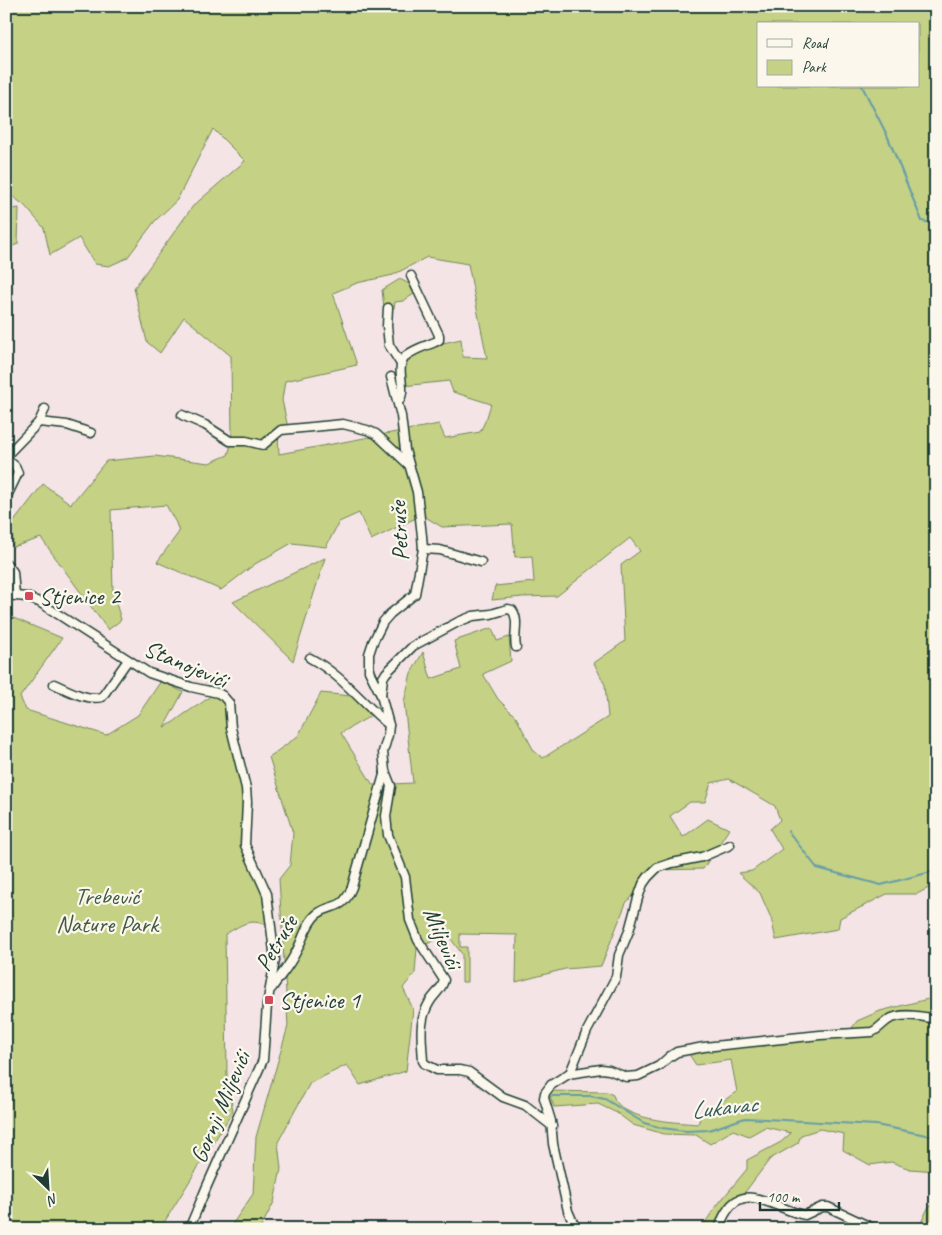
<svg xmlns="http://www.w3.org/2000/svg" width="942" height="1235" font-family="Caveat,sans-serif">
<rect width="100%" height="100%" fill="#f5e4e6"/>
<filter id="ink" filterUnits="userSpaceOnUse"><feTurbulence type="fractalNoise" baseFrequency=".02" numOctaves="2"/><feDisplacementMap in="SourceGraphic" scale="10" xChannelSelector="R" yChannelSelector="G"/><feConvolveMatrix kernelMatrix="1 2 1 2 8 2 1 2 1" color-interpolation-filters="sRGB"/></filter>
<g filter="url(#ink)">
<g fill="#c5d184" stroke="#72875c" fill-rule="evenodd">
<path d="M6,6H936V884L917,894H887L840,918L838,929L776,940L771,918L760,893L738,873L752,871L782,849L770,829L780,820L775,806L729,779L711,783L705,802H690L670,816L683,837L708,819L729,829L703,869L657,870L656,862L640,881L638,890L626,903L601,966L565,969L516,982L517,935L460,934V947H467V982H462V954L448,935L417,948L415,973L403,988L413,1009L406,1071L360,1085L347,1065L310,1083L278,1142L281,1169L274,1202L260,1229H229L253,1194L256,1137L288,1026L279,879L290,865L293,833L269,757L298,736L321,693L351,696L374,714L341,733L373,785L413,783L404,702L411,673L423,652L431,679L461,669L454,641L492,628L497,641L509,637L511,661L483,674L498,699L516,717L534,751L543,758L608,717L605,685L594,663L625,641L621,565L640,551L630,538L557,596L522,597L492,600L495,586L534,582L532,556L515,557L512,524L442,527L422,515L371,540L359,513L339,522L326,547L292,543L255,564L221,590L157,562L179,532L176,523L166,505L111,510L113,593L121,620L108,630L41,538L13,547L12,524L43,484L71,504L106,461L155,456L209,463L228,455L232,441L231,356L184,317L160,353L147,342L134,288L193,206L245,161L213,129L177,200L155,221L127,258L109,266L95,264L79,238L50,255L44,228L25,206L6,191ZM758,24H918V86H758ZM427,257L468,264L487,358L463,357L461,339L434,345L405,358L402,369L403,386L449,381L453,392L491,404L487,417L480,432L445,438L439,424L279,454L278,434L288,428L282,400L285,381L357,365L333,293L357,283L393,275Z"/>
<polygon points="19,208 18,244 6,249 6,210"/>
<polygon points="400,279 409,284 414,294 403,301 395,302 394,308 384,308 382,290"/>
<polygon points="325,558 293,661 233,602"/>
<path d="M6,615L62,638L20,697L26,710L106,735L138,715L161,681L183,692L164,727C173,724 178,718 186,713C196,706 205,702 213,693L224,699L226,706L227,731L244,790L243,850L263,888L267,925C247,918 243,925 225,934L227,1075L233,1111L160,1229L130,1224L128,1229H6Z"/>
<path d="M936,997V1171L910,1169L891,1162L870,1165L843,1150L844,1134L820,1129L801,1135L798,1143L770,1159L730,1212L724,1229H701L714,1209L747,1169V1160L781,1142L791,1133L765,1127L749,1136L733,1130L710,1144L696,1135L664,1134L633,1125L617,1113L598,1104L554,1107L548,1091L607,1092L613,1095C620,1121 676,1122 698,1124L701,1115L737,1092L731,1060L696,1065L685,1048L724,1040H796L847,1035L857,1021L880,1011Z"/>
<polygon points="936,1201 936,1229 918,1229 928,1208"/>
</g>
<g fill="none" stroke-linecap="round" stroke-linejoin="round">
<g stroke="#669da9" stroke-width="2">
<polyline points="862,86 887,135 922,221 936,224"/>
<polyline points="788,831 817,868 881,885 931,872 936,872"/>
<polyline points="552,1096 590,1096 605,1099 644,1123 662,1128 686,1131 709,1130 745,1118 876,1125 936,1137"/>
</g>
<defs>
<g id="minor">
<polyline points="388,308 387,326 389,345 401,364"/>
<path d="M391,377L401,416L405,450L417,492L422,536L423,549L415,594L390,614L383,622L373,642L369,654V671L381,695L389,725L388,735L383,752L385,771L391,786L386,816L388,835L405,877L410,920L418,940L444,980C442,990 434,994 429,1003C418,1022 422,1040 423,1061L425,1064L437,1070H460L469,1072L503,1097L525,1105L552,1126"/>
<path d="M398,402C409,390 393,368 406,356C414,349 426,346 435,342L439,340V335L411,276"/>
<polyline points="182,415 205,425 230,441 246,441 263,445 281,430 343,424 367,430 376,434 408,464"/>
<polyline points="39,422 67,425 91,433"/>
<polyline points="6,456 39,422 45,409"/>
<polyline points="6,459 15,466 18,473 6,498"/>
<polyline points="423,549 440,550 481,562"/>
<polyline points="6,563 13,572 15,595"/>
<polyline points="6,595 26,597 39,602 149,673 191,687 218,693 223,696 229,703 231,728 246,788 247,802 245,845 267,894 275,960 267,1005 263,1060 207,1186 189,1229"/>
<path d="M310,658C342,675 362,703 389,725"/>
<path d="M54,684C68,690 86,701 102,697L128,660"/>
<path d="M381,695L383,678L386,673L413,646L458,622L473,616L491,614L508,609L512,610C520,620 513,635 516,647"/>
<path d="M272,988C280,976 290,965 296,952C303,940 306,923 317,914C334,902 342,912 352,887L385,771"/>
<path d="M568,1074L601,1069L609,1070L626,1077L638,1076L659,1066L669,1057L677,1052L704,1047L820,1035L872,1032C879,1029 882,1024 888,1020C900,1012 922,1016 936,1019"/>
<polyline points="576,1229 568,1211 553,1144 551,1121 544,1098 545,1093 551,1085 570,1073 587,1031 616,977 619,955 629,931 638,898 643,884 648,877 657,868 672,863 702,857 730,845"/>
<path d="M719,1229C721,1223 723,1216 727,1211C746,1180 780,1212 805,1215L822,1207H828L875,1229"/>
</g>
</defs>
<use href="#minor" stroke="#1f3d34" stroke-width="11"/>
<use href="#minor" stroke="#fbf7ec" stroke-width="8"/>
</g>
</g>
<g fill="#d1495b" stroke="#fbf7ec" stroke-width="2">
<rect x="24" y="591" width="10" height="10" rx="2.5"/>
<rect x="264" y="995" width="10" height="10" rx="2.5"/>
</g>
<g text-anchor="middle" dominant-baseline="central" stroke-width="4.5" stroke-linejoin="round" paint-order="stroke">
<g font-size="24" fill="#1f3d34" stroke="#fbf7ec">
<text transform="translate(399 531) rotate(-93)">Petruše</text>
<text transform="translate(186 664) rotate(23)">Stanojevići</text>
<text transform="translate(443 938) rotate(67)">Miljevići</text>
<text transform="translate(276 943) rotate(-59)">Petruše</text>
<text transform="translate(220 1107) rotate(-67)">Gornji Miljevići</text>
</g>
<g font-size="24" fill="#1f3d34" stroke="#fbf7ec" text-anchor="start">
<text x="39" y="596">Stjenice 2</text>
<text x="279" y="1000">Stjenice 1</text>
</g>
<g font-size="24" fill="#405b44" stroke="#fbf7ec">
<text x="107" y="896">Trebević<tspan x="107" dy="28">Nature Park</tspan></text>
</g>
<g font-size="25" font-style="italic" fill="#375d5b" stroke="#fbf7ec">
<text transform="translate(724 1107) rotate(-6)">Lukavac</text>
</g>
</g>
<rect width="942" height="1235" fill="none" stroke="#fbf7ec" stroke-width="25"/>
<rect x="12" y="12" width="917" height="1210" fill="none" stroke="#1f3d34" stroke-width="2" filter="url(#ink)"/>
<rect x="757" y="22" width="162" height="65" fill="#fbf7ec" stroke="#a3ada2"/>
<rect x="767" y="39" width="25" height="8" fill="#fbf7ec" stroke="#a3ada2"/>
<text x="802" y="48" font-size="15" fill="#1f3d34">Road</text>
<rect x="767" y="60" width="25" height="15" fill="#c5d184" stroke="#a3ada2"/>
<text x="802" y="72" font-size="15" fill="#1f3d34">Park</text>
<g transform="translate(48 1188) rotate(155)" stroke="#fbf7ec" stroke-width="4" paint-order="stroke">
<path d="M0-4L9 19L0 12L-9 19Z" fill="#1f3d34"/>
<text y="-8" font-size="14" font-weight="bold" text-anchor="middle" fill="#1f3d34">N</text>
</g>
<path d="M760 1202v8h79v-8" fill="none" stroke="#1f3d34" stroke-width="2.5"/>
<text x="767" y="1202" font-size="15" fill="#1f3d34" stroke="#fbf7ec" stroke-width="4" paint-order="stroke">100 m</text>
</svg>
